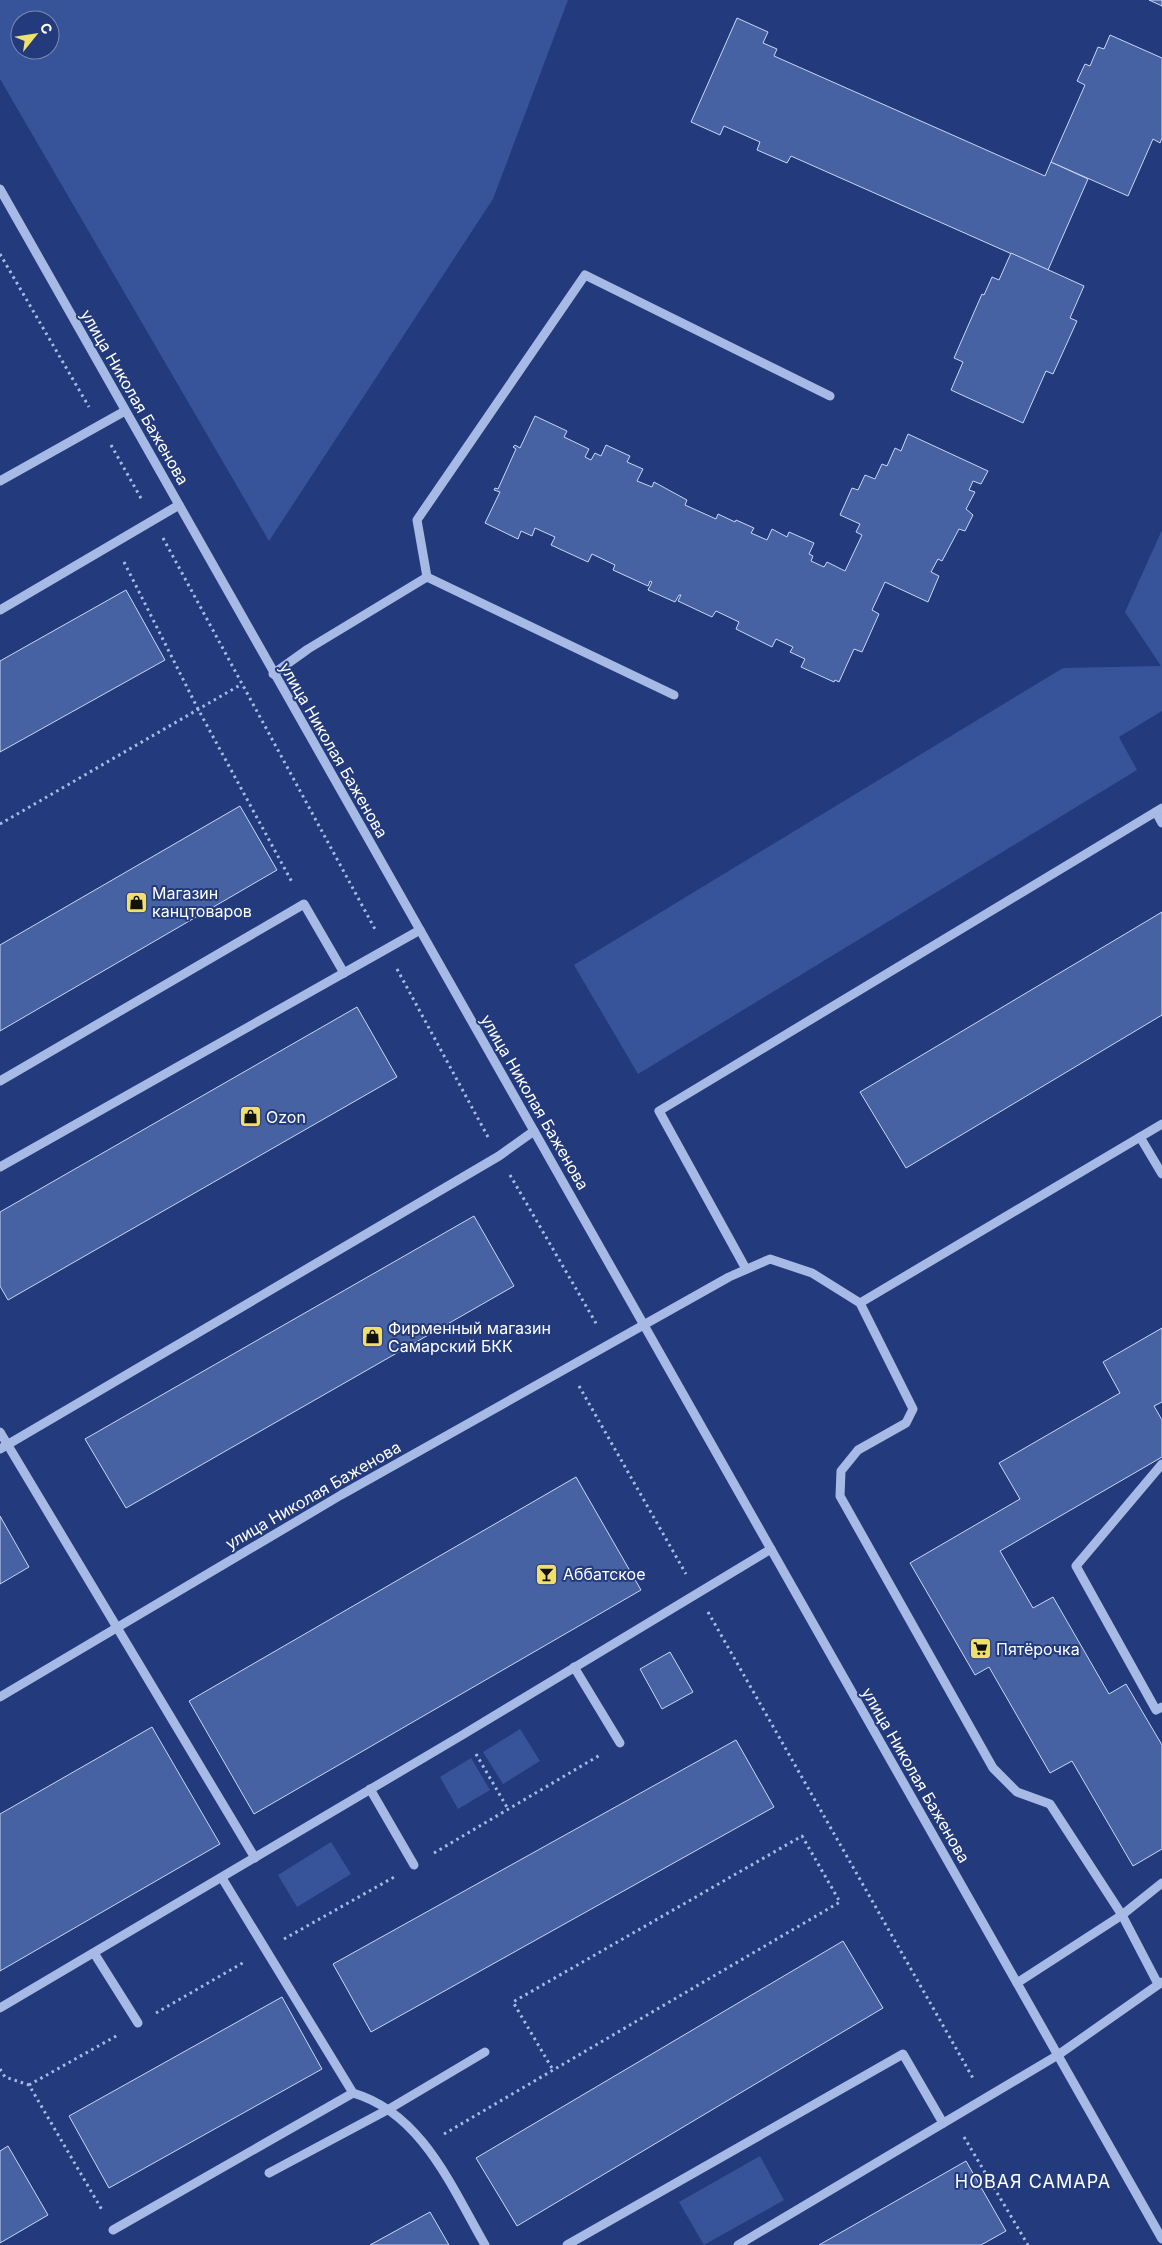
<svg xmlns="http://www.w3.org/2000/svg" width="1162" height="2245" font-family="Inter,sans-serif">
<rect width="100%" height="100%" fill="#233b7c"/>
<g fill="#375399" fill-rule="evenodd">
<path d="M0,0H568L493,199L269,541L0,79ZM20,20H50V50H20Z"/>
<polygon points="1162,530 1162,711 1119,737 1137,770 638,1074 574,965 1063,668 1161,666 1125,612"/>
<polygon points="520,1729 540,1761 503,1784 483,1752"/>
<polygon points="471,1758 490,1790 458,1809 440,1777"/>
<polygon points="331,1842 351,1874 297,1907 278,1875"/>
<polygon points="760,2156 784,2200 704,2245 679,2202"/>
</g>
<g fill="#4762a3" stroke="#cad6f4">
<polygon points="1149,0 1162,0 1162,6"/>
<polygon points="737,18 768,32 763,43 777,49 774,56 1045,176 1051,162 1088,179 1048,270 791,156 787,163 757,150 760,142 724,126 720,135 691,122"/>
<polygon points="1110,35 1162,58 1162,138 1160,143 1153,139 1128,196 1051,162 1085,85 1077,81 1085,64 1090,66 1098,47 1104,49"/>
<polygon points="1011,253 1084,286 1070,318 1077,321 1053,374 1046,371 1023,423 951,390 963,362 954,358 982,294 984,295 992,277 999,280"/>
<polygon points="535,416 567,431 564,437 589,449 585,457 591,460 595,453 601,456 606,445 630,456 627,462 643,469 637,481 652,487 654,482 687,500 685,505 716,519 718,514 735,522 736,520 754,528 751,533 767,540 772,529 787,537 789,532 814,543 809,554 813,556 811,561 824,567 827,562 845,571 862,535 856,532 860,524 840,515 852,488 858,490 865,475 875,479 882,464 887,466 895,448 901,451 908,434 988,471 981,484 973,481 969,490 975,492 966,509 973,515 965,531 959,529 942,561 938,559 931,572 939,576 928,602 885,582 872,610 879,614 862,652 854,649 839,682 835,680 834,682 801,667 805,659 790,652 793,647 776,639 772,647 736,629 739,622 716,611 712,617 678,601 681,595 679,595 675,602 648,590 652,582 650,581 648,586 613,570 615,565 592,554 588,562 551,545 555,537 535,528 532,536 521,531 518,539 485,523 500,492 494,490 495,488 498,489 516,449 513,447 515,445 520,448"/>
<polygon points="126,590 165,660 0,752 0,661"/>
<polygon points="240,806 277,870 0,1031 0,945"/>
<polygon points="1162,912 1162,1015 906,1168 860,1092"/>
<polygon points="357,1007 397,1077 8,1300 0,1286 0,1212"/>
<polygon points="474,1216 514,1286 126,1508 85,1439"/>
<polygon points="1162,1328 1162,1402 1154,1406 1162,1420 1162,1457 1000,1551 1033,1608 1053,1597 1109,1694 1126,1684 1162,1745 1162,1849 1133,1866 1072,1761 1050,1773 989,1667 975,1675 910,1563 1020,1499 999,1463 1120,1393 1103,1362"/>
<polygon points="576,1477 641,1590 254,1814 189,1701"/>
<polygon points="0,1516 29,1567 0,1584"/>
<polygon points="670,1652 693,1692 662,1709 640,1669"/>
<polygon points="152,1727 220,1844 0,1971 0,1814"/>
<polygon points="736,1740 774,1807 371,2032 333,1964"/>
<polygon points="843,1941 883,2008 517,2226 476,2158"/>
<polygon points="282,1997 322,2069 109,2188 69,2116"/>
<polygon points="8,2146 48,2215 0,2243 0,2151"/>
<polygon points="966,2161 1006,2231 981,2245 819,2245"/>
<polygon points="430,2212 449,2245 370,2245"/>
</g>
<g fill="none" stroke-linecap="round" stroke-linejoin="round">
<g stroke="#a7b9e5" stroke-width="3" stroke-dasharray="2.5 4" stroke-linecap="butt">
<polyline points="0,254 89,407"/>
<polyline points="111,445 142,500"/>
<polyline points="163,538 376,931"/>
<polyline points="124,562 198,709 293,884"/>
<polyline points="0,824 242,684"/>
<polyline points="397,969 488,1137"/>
<polyline points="510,1175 597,1325"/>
<polyline points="579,1386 686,1574"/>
<polyline points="708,1612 974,2080"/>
<polyline points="476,1754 508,1809"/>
<polyline points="434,1853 600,1755"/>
<polyline points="284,1939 396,1876"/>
<polyline points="156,2013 246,1961"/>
<polyline points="0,2069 5,2077 29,2085 102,2210"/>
<polyline points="29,2085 118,2035"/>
<polyline points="444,2134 840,1902 802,1836 513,2002 553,2070"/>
<polyline points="964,2137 1028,2245"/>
</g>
<g stroke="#a7b9e5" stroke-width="9">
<polyline points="0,189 1162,2239"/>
<polyline points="0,481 125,411"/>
<polyline points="427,577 417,520 585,275 830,396"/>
<polyline points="0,610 179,505"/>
<polyline points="273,674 308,649 427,577 674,695"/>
<polyline points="1156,812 1162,823"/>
<polyline points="0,1081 304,904 344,973"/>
<polyline points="1140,1137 1162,1174"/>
<polyline points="0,1167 420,930"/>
<polyline points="746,1269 659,1111 1162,808"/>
<polyline points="860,1303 1162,1124"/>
<polyline points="0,1432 255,1858"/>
<polyline points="0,1449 499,1156 534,1131"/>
<polyline points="1162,1464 1076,1566 1156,1710 1162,1707"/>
<polyline points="574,1667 620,1743"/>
<polyline points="0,1697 341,1495 729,1277 770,1259 812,1273 860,1303 913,1409 906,1423 858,1450 841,1471 840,1496 993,1768 1017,1792 1050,1804 1122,1915 1158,1984"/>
<polyline points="370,1789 414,1865"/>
<polyline points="222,1878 353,2093"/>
<polyline points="94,1953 138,2023"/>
<polyline points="1017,1983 1122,1915 1162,1883"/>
<polyline points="0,2008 464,1734 771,1549"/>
<polyline points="269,2173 389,2109 485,2052"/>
<path d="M113,2230L353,2093C422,2113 452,2188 485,2245"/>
<polyline points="567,2245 903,2054 943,2123"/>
<polyline points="738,2245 1058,2055 1162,1982"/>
</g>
</g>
<defs>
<symbol id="shop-square" viewBox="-11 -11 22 22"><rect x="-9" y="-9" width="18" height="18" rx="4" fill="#f0df6a" stroke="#233b7c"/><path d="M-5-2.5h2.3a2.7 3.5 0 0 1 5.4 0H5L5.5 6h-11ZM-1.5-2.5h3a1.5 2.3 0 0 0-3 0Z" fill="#111"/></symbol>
<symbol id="bar-square" viewBox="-11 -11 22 22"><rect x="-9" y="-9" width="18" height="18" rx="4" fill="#f0df6a" stroke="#233b7c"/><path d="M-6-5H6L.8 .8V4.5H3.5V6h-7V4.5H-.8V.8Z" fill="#111"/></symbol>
<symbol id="supermarket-square" viewBox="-11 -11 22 22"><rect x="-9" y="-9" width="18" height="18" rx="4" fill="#f0df6a" stroke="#233b7c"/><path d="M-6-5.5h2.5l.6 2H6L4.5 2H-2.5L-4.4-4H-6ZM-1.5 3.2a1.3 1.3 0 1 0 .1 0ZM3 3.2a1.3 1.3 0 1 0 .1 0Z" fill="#111"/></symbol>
</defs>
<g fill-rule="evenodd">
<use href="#shop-square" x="124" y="890" width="25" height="25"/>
<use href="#shop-square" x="238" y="1104" width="25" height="25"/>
<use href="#shop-square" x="360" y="1324" width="25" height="25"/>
<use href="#bar-square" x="534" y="1562" width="25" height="25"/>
<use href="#supermarket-square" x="968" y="1636" width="25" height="25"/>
</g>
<g text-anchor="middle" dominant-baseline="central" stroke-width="4" stroke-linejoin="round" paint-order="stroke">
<g font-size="16" fill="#fff" stroke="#233b7c">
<text transform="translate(135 397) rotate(60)">улица Николая Баженова</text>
<text transform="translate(334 750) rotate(60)">улица Николая Баженова</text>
<text transform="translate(535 1102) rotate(60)">улица Николая Баженова</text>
<text transform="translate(313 1495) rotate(-30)">улица Николая Баженова</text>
<text transform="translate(916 1775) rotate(60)">улица Николая Баженова</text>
</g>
<g font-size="16" fill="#fff" stroke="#233b7c" text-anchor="start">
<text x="152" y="893">Магазин<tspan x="152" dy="18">канцтоваров</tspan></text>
<text x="266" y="1117">Ozon</text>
<text x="388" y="1328">Фирменный магазин<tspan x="388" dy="18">Самарский БКК</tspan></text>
<text x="563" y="1574">Аббатское</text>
<text x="996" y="1649">Пятёрочка</text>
</g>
<g font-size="18" letter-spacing="1" fill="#fff" stroke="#233b7c">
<text x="1033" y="2181">НОВАЯ САМАРА</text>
</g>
</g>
<g transform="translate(35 35) rotate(60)"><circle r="24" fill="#233b7c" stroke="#7b89b0"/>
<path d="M0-4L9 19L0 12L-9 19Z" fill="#f0df6a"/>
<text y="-8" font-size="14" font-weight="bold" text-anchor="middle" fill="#ffffff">С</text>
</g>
</svg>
